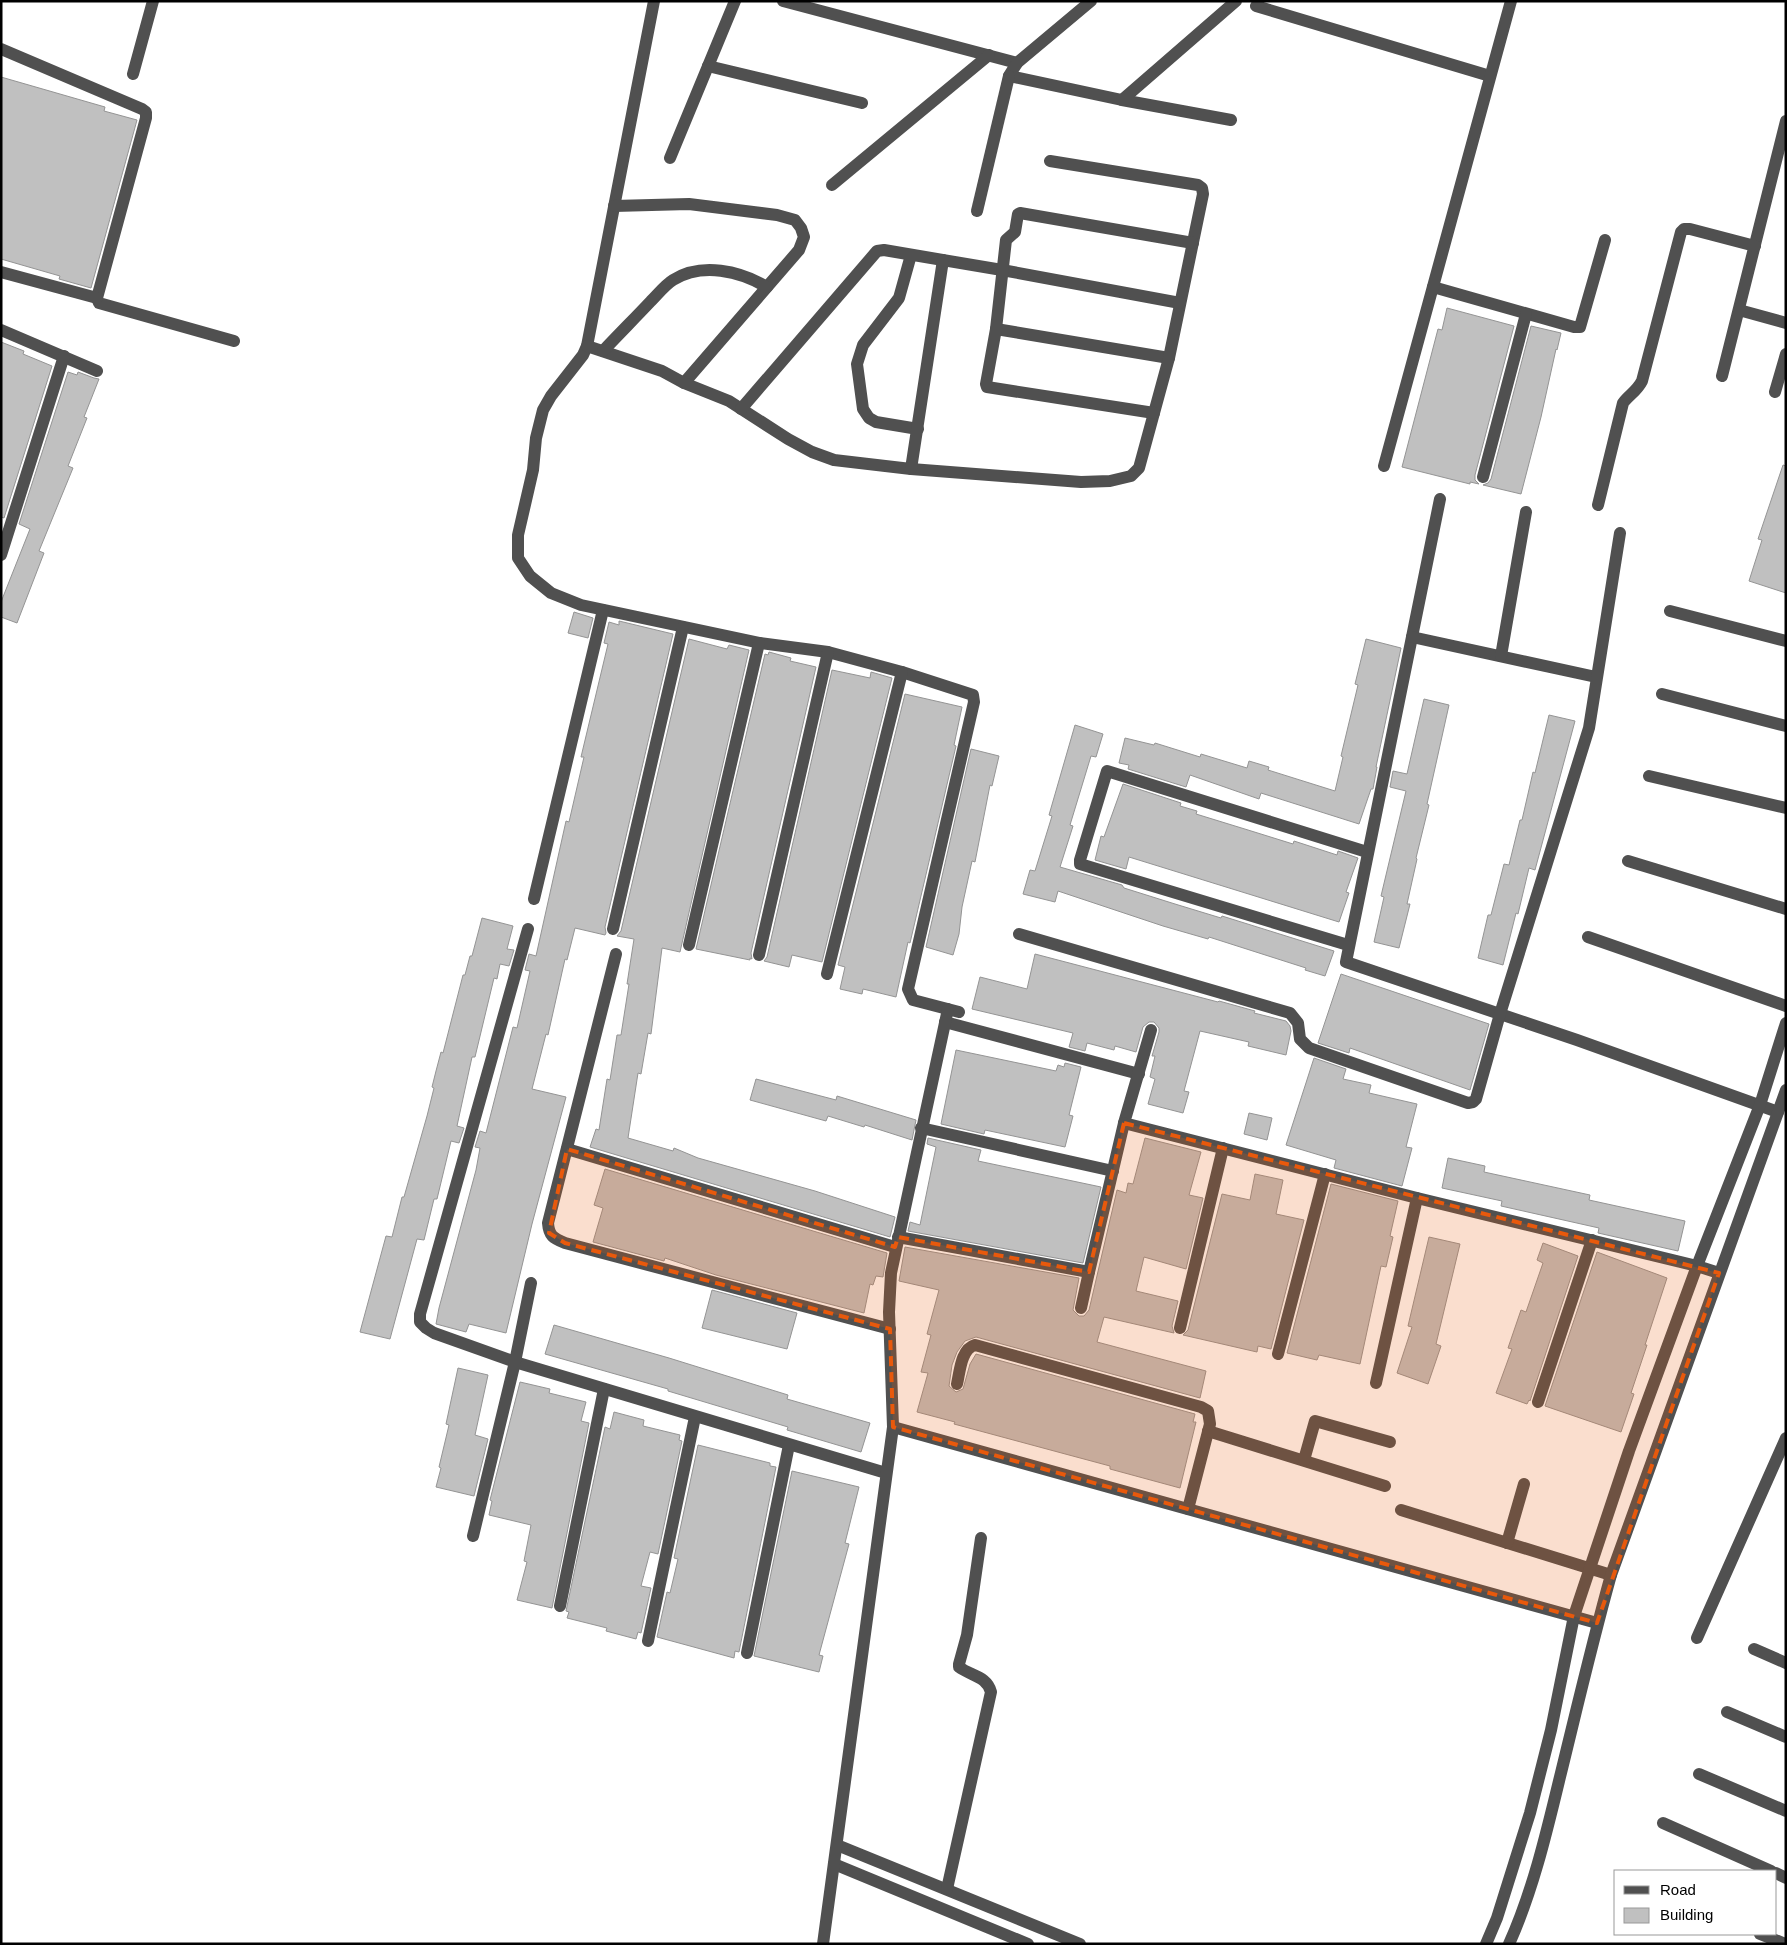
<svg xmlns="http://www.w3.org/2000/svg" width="1787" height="1945" font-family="Helvetica,sans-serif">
<rect width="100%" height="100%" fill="#fff"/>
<g fill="#c0c0c0" stroke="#949494">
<polygon points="1,77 105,107 104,111 137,120 91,288 59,279 60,276 1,259"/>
<polygon points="1447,308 1514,326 1475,475 1475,480 1479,484 1470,482 1470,484 1402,467 1438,329 1442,330"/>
<polygon points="1531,326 1561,333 1557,350 1556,349 1541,417 1521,494 1483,485 1488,483 1491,479"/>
<polygon points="1,342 24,351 23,354 52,366 4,518 1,517"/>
<polygon points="68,372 77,375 78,372 94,378 99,379 84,417 87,418 68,466 73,468 39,551 44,553 17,623 1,617 1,602 30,529 19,524"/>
<polygon points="1783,465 1786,466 1786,593 1749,581 1762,540 1758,539"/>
<polygon points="574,612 593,618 588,638 568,633"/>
<polygon points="619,621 673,634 605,927 606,933 605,935 575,928 567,960 565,959 548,1035 546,1034 532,1089 566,1097 532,1224 506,1333 469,1324 466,1332 436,1324 439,1308 476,1170 480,1148 475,1147 480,1131 486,1133 513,1027 517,1028 530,971 525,970 529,954 536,956 566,821 569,822 584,757 581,757 608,644 604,643 609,622 619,625"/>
<polygon points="689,639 727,649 729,645 749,650 680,952 662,948 651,1034 648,1033 641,1074 638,1073 628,1138 673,1151 674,1148 698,1158 815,1191 895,1217 890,1237 590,1147 596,1129 599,1130 607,1079 610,1080 617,1035 621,1035 629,984 627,984 634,939 617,936 621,931"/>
<polygon points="1366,639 1401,648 1376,767 1377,767 1373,789 1371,789 1359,824 1261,793 1259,799 1190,775 1186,787 1128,769 1129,765 1119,763 1125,738 1154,745 1155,743 1200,757 1201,754 1247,768 1249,761 1269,767 1268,770 1335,791 1343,757 1341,756 1358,685 1355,684"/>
<polygon points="769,652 791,658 790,661 816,667 751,953 752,959 750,958 750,960 696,949 765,654 768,655"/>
<polygon points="832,670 870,678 871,672 892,678 822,962 792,955 789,967 764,961 767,957"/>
<polygon points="905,694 962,707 954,745 956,746 910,943 908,942 896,997 863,989 862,994 840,989 845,967 838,965"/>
<polygon points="1424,699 1449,705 1427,804 1429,805 1416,858 1417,859 1407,904 1410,904 1399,948 1374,942 1384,897 1381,896 1406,791 1390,787 1393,771 1407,774"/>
<polygon points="1549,715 1575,721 1535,870 1529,868 1518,914 1516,913 1503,965 1478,958 1488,915 1491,915 1504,864 1509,865 1520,820 1522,820 1533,772 1535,773"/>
<polygon points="1075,725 1103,734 1096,757 1091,756 1070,825 1073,826 1060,867 1122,885 1124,888 1175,904 1221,918 1222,916 1334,951 1325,976 1305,970 1306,968 1209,937 1208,939 1163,926 1058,891 1055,902 1023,894 1030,870 1035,871 1052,816 1049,815"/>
<polygon points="971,749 999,756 992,786 990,785 975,862 972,861 962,907 959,934 953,955 926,947"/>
<polygon points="1123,784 1181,803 1180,806 1197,811 1196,814 1248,830 1293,844 1294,841 1337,855 1338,851 1358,858 1346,892 1349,893 1339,922 1129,857 1126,869 1095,860 1101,836 1104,837"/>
<polygon points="482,918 513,926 507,949 514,950 509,966 500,964 497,979 494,978 475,1057 472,1057 457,1126 464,1128 459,1143 451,1141 437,1199 434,1199 424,1240 417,1239 390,1339 360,1332 386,1236 392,1237 402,1197 404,1197 427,1116 434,1088 432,1087 436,1071 441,1052 443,1053 463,975 465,975 470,956 472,956"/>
<polygon points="1035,954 1218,1002 1219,1001 1255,1011 1254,1013 1286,1021 1290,1026 1291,1031 1286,1055 1248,1046 1249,1042 1200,1031 1184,1091 1189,1092 1183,1113 1148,1104 1155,1079 1150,1077 1155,1056 1152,1056 1159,1032 1159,1028 1154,1022 1149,1022 1143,1027 1136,1052 1115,1046 1114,1050 1087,1043 1085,1051 1069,1047 1073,1033 972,1009 980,977 1027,989"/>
<polygon points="1341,974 1489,1024 1470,1090 1350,1048 1349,1053 1318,1043"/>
<polygon points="956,1050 1056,1071 1058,1065 1064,1067 1065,1063 1081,1067 1069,1115 1073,1116 1065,1147 985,1130 984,1134 941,1124"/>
<polygon points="1314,1058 1346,1069 1343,1079 1371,1085 1369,1093 1417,1104 1406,1147 1412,1148 1402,1186 1334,1168 1336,1160 1286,1145"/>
<polygon points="756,1079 836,1100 837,1096 916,1120 912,1140 865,1125 864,1127 828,1116 826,1121 750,1100"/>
<polygon points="1249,1113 1272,1118 1267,1140 1244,1134"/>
<polygon points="928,1138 981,1150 978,1161 1101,1187 1083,1263 908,1231 910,1222 920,1225 936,1147 927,1144"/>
<polygon points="1145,1138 1201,1152 1189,1195 1203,1198 1186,1269 1144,1257 1136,1291 1178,1301 1172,1326 1174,1333 1104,1317 1097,1342 1206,1371 1200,1398 976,1337 965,1341 957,1352 952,1365 949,1386 956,1392 963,1389 970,1364 976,1354 1195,1414 1193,1422 1196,1422 1180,1488 1110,1469 1110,1466 1069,1455 954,1424 955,1422 917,1412 928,1373 921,1372 931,1335 927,1334 939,1290 899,1281 905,1247 1079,1278 1073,1310 1079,1316 1084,1316 1089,1310 1117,1190 1126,1193 1128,1183 1133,1184"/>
<polygon points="1448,1158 1485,1166 1484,1172 1590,1195 1589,1200 1685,1221 1678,1251 1598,1233 1599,1228 1501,1206 1502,1201 1442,1188"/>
<polygon points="605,1169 887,1253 883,1277 876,1276 873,1285 870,1284 864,1313 716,1275 665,1258 664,1261 593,1242 603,1208 594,1205"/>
<polygon points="1255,1174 1283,1180 1276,1214 1304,1220 1271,1349 1258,1346 1257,1352 1183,1335 1188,1330 1222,1194 1250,1200"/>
<polygon points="1331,1184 1398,1201 1390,1236 1393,1237 1386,1267 1381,1266 1360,1364 1319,1355 1317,1360 1287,1353"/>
<polygon points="1429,1237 1460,1244 1436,1344 1441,1346 1428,1384 1397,1373 1412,1327 1408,1326"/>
<polygon points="1543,1243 1578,1256 1530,1401 1529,1400 1527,1404 1496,1393 1512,1349 1508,1348 1521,1310 1526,1312 1543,1263 1537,1260"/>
<polygon points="1597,1252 1667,1278 1645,1345 1647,1345 1631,1393 1634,1394 1621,1432 1545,1406"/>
<polygon points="712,1290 797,1313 787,1349 702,1328"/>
<polygon points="554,1325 669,1358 788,1395 787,1399 870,1423 861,1452 787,1430 788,1427 668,1391 668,1389 545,1354"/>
<polygon points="458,1368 488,1375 475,1435 488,1439 474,1496 436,1487 441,1468 439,1467 449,1425 446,1424"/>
<polygon points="520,1382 550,1389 549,1393 586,1402 581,1421 589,1423 552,1608 517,1600 527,1562 524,1561 531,1525 489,1515 492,1501 490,1500"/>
<polygon points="614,1412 644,1420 643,1426 680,1435 679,1440 682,1441 658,1554 650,1552 641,1586 651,1588 641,1633 638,1632 636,1639 606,1631 607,1628 567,1618 569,1612 566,1611 605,1427 610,1429"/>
<polygon points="698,1445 770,1463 770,1466 776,1467 739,1652 735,1651 734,1658 657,1637 667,1592 670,1593 678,1559 674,1558"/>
<polygon points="792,1471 859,1487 845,1543 849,1544 819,1655 823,1656 819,1672 754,1656"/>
</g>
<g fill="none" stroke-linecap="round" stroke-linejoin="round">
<g stroke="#505050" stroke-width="12">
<polyline points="654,1 587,346 583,355 551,396 543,410 536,438 533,470 518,535 518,558 530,576 551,593 581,605 760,643 828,652 902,672 973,695 974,702 908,989 913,1000 959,1012"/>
<polyline points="783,1 1017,63"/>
<polyline points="1091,1 1017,63 1009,76 1122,100 1231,120"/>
<polyline points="1256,6 1490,76"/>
<polyline points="1,49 142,109 146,112 146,118 97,298 99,303 234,341"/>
<polyline points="708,66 862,103"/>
<polyline points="133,74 153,1"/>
<polyline points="1122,100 1236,1"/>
<polyline points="670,158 735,1"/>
<polyline points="832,185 989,55"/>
<polyline points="614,206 689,204 777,215 795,220 801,228 804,237 799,250 684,383"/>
<polyline points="977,211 1009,76"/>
<polyline points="911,255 899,298 863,345 857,364 863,409 869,418 876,422 918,429"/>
<polyline points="1,272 97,298"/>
<polyline points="1433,287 1574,327 1580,327 1605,240"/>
<polyline points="1739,310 1786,323"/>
<polyline points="996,329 1169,358"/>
<polyline points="1,330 97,371"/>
<polyline points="587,346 662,371 684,383 729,401 788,439 812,452 834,460 911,469 1081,482 1110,481 1131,476 1139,468 1169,358 1203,194 1202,188 1198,185 1050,161"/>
<path d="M603,351C619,334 635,318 651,301C658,294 665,285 673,280C702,262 740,271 767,287"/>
<polyline points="1722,376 1786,121"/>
<polyline points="1775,392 1786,354"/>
<polyline points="741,409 877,251 884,250 1002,270 1180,303"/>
<polyline points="1154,413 987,387 986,384 996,329 1006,240 1015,232 1018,214 1020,213 1193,243"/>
<polyline points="1384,466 1511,1"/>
<polyline points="911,469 943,260"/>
<polyline points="1483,477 1526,314"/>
<polyline points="1440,499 1346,962 1577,1040 1778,1112"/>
<path d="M1598,505L1623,403C1629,395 1637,391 1642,381L1681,232L1684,229H1690L1755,246"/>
<polyline points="1,555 64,356"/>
<polyline points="1670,611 1786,641"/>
<polyline points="1412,637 1596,677"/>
<polyline points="1501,656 1526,512"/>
<polyline points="1662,694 1786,726"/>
<polyline points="1649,776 1786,808"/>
<polyline points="1628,861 1786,909"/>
<polyline points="534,899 603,610"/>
<polyline points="528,929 420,1314 420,1322 426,1328 434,1333 515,1362 886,1473"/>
<polyline points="613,929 683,627"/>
<polyline points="1019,934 1290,1013 1298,1023 1300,1039 1309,1048 1468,1103 1473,1102 1476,1099 1500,1014 1589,728 1620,533"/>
<polyline points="1588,937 1786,1006"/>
<polyline points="689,945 759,643"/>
<polyline points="1348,945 1080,864 1080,860 1107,771 1367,852"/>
<path d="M616,954L548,1223C549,1236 553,1238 565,1243L890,1329"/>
<polyline points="759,955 828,652"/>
<polyline points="827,974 902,672"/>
<polyline points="945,1022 1139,1074"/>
<polyline points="1151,1030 1124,1123 1417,1198 1697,1266 1719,1273"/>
<polyline points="921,1128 1113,1171"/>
<polyline points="567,1149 895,1247"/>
<polyline points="898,1237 1089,1272 1124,1123"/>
<polyline points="1081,1308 1089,1272"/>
<polyline points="1180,1328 1223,1148"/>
<polyline points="1278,1354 1325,1174"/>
<polyline points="1376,1383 1417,1198"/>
<path d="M957,1384C960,1371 961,1349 975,1345L1201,1407L1208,1411L1210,1424L1188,1509"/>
<polyline points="1538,1402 1592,1240"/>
<polyline points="893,1427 1597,1623"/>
<polyline points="1208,1431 1385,1486"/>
<polyline points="1304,1460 1315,1421 1390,1442"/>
<polyline points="1401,1510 1611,1575"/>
<polyline points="473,1536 515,1362 531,1283"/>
<polyline points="1507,1543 1524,1484"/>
<polyline points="560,1606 604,1389"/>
<polyline points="1697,1638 1786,1438"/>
<polyline points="648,1641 695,1417"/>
<polyline points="1754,1649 1786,1663"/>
<polyline points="747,1653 789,1445"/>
<polyline points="1727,1712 1786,1737"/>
<polyline points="1699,1774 1786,1811"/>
<polyline points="1663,1823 1771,1871"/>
<polyline points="837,1845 1080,1944"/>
<polyline points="834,1864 1028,1944"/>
<polyline points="1776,1873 1786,1878"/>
<path d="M947,1889L991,1692C987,1676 971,1676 959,1667V1664L967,1635L981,1538"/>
<polyline points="1760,1934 1783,1943"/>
<polyline points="823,1944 893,1427 889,1312 891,1273 948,1009"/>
<polyline points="1486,1944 1497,1918 1530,1813 1551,1730 1574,1616 1629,1451 1697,1266 1760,1105 1786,1023"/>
<path d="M1509,1944C1532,1893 1546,1835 1559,1781C1576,1712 1592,1643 1611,1575L1786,1090"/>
</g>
</g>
<path fill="#e8590c" fill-opacity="0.2" stroke="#e8590c" stroke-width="4" stroke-dasharray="10 6" stroke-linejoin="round" d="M1124,1123L1719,1273L1597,1623L893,1427L890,1329L565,1243L549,1233L567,1149L895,1247L898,1237L1089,1272Z"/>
<rect width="1787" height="1945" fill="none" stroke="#000000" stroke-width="5"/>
<rect x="1614" y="1870" width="162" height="65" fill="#ffffff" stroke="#999999"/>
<rect x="1624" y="1886" width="25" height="8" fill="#505050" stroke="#999999"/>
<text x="1660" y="1895" font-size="15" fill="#000000">Road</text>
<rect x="1624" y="1908" width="25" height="15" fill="#c0c0c0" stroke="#999999"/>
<text x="1660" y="1920" font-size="15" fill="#000000">Building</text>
</svg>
